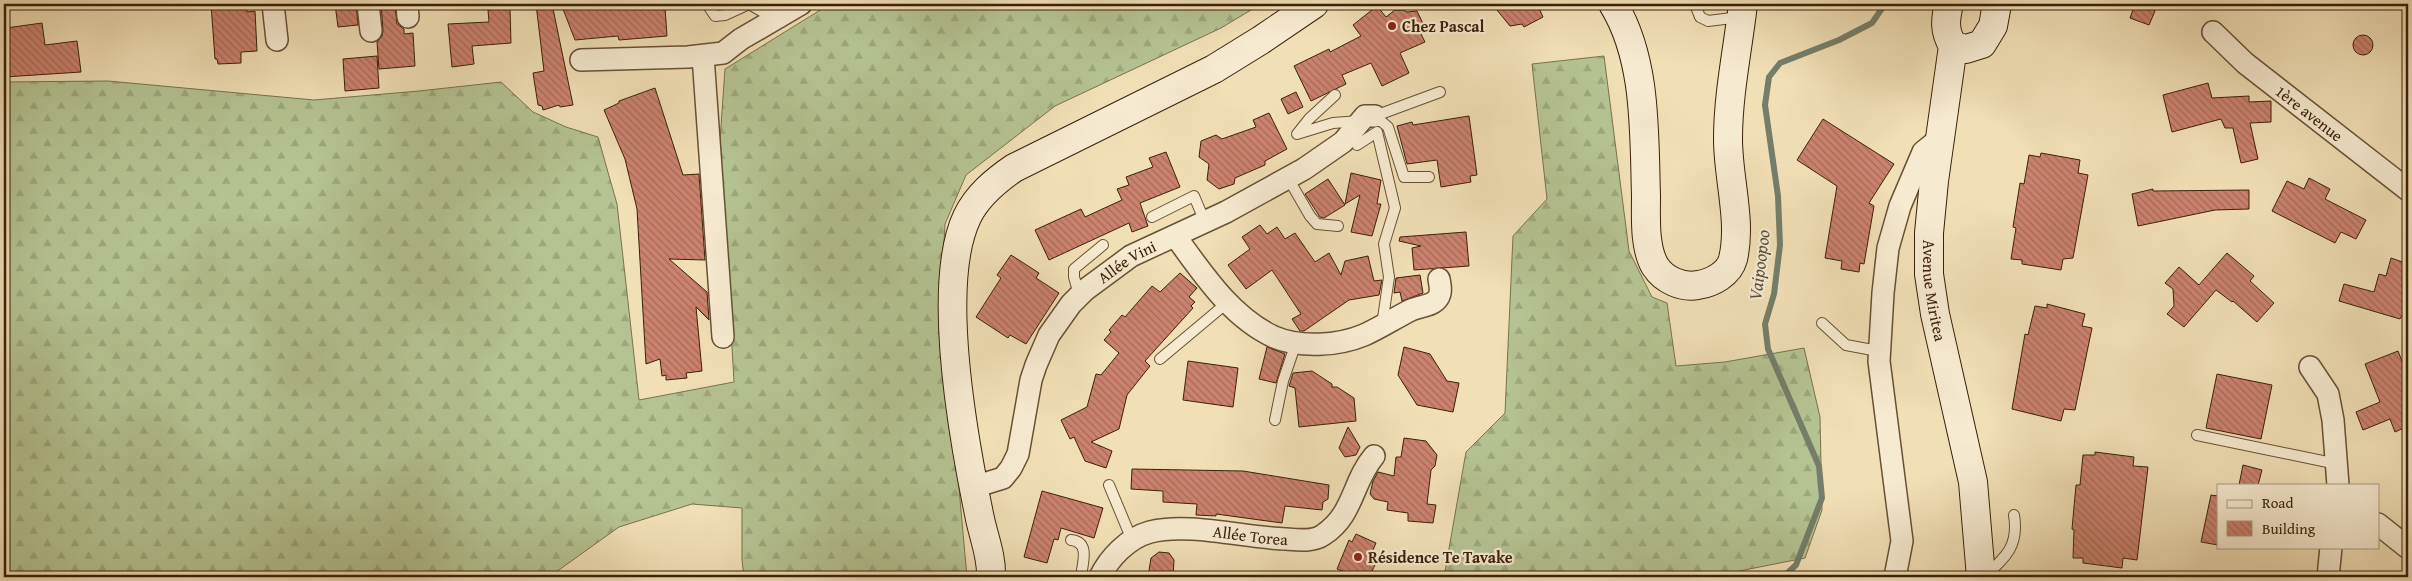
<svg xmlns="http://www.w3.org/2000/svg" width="2412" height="581" font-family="'Gentium Book Plus',serif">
<defs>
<pattern id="forest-firs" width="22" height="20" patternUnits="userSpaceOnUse" patternTransform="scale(1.25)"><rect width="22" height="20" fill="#b5c392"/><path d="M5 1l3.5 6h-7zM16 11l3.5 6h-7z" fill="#9ca77d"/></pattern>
<pattern id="building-back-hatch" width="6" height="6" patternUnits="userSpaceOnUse" patternTransform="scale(1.25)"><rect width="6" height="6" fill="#cb826f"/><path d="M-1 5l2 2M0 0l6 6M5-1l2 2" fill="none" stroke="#a66a59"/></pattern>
</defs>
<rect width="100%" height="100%" fill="#f1dfb6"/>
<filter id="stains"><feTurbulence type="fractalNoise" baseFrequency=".004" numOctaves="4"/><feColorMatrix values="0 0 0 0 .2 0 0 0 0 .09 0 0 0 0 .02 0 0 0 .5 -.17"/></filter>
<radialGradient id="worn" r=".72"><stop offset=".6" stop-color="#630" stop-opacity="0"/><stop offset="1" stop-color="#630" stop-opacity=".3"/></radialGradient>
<g fill="url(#forest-firs)" stroke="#78724e">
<polygon points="830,4 1261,4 1221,28 1055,106 966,175 945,224 939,334 958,477 967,577 744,577 742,560 742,508 692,504 619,527 549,577 4,577 4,82 108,81 314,100 419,91 501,82 533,112 566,127 598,137 617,204 639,400 734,382 720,140 725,69"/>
<polygon points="1604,56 1629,251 1652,297 1667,303 1676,366 1725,362 1804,348 1820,417 1822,510 1805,558 1709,577 1444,577 1466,452 1505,413 1513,236 1547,199 1532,64"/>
</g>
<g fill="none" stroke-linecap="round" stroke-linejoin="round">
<polyline stroke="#747e6a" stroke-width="6" points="1783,577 1796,565 1822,498 1819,466 1768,349 1765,324 1774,294 1780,245 1778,196 1765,105 1769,77 1780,63 1839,40 1872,23 1885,4"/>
</g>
<g fill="url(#building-back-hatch)" stroke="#3a2009">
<polygon points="211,4 246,4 247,12 255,11 257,51 241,52 241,63 218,64 217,59 215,59"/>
<polygon points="335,4 356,4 358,25 338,27"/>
<polygon points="381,4 395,4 397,24 404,29 404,34 413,33 415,66 379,69 377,42 382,36 383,30"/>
<polygon points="536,4 552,4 573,105 560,107 559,105 543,110 542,106 538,105 533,73 544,71"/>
<polygon points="610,4 642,4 643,9 665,7 667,36 619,40 618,36 575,40 563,9"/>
<polygon points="1492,4 1537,4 1543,17 1524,27 1522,24 1510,26"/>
<polygon points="2135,4 2147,4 2155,11 2149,25 2130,18"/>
<polygon points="1377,6 1386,17 1395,10 1403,10 1407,12 1417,11 1427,32 1421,34 1425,42 1400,53 1409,73 1382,86 1371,63 1342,75 1346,84 1311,101 1294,66 1329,49 1330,52 1361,36 1353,25"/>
<polygon points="510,8 511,43 472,46 474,64 452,67 448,24 489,22 488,10"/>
<polygon points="42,23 45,45 77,41 81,72 4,77 4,47 8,47 6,28"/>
<circle cx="2363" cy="45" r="10"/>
<polygon points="377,56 379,88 345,91 343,59"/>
<polygon points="2208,83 2212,98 2249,96 2249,102 2271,101 2271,122 2250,123 2258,159 2241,163 2233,128 2225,128 2221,119 2172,132 2163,95"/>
<polygon points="655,88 683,175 699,174 705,260 669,259 707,292 709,320 696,307 702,371 686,373 687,378 666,380 666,375 662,376 660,359 646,364 637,209 625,159 604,110 619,103 619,101"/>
<polygon points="1296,92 1303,107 1288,114 1281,99"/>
<polygon points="1269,113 1287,149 1265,161 1265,165 1235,178 1234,184 1219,189 1207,180 1209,164 1199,157 1201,141 1216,135 1222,139 1256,127 1253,120"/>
<polygon points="1469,116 1477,175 1470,176 1471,182 1441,187 1437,160 1407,164 1397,126 1412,122 1413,125"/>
<polygon points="1823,119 1894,164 1869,203 1874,206 1864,264 1860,263 1859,272 1841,269 1842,261 1825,258 1837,186 1797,160"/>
<polygon points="1166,152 1180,187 1140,203 1148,226 1132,232 1129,223 1049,260 1035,230 1081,209 1085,217 1122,200 1117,189 1129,185 1126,177 1153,167 1149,158"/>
<polygon points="2041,153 2080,160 2078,173 2088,175 2073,258 2063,259 2061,270 2022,264 2022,260 2011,259 2016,228 2013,227 2020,183 2024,184 2029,155 2040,157"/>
<polygon points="1351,173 1381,180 1377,204 1381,204 1372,236 1351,232 1360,195 1345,204"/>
<polygon points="2309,178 2330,189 2325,199 2366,220 2356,239 2341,232 2335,243 2272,211 2287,181 2304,189"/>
<polygon points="1328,179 1345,205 1324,218 1320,217 1305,194"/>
<polygon points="2153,189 2153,191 2249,190 2249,209 2215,210 2138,226 2132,194"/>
<polygon points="1260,225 1267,234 1277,227 1285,239 1295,233 1315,262 1329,253 1341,275 1345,261 1368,256 1374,281 1382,280 1379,295 1349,300 1304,331 1300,331 1292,319 1301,314 1272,270 1246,289 1228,265 1250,249 1242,237"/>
<polygon points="1466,232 1469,266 1414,270 1412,248 1421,246 1399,241 1400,237"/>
<polygon points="2227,253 2254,276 2250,281 2274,303 2257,322 2233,301 2232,302 2216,290 2184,327 2167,314 2174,306 2173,289 2165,283 2179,267 2199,285"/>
<polygon points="1011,255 1039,273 1036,278 1059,293 1026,344 1010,335 1008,338 976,317 1001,278 997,275"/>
<polygon points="2391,258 2408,264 2408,305 2400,319 2339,301 2344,284 2374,292 2379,274 2386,276"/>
<polygon points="1180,273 1197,288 1189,297 1195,302 1191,306 1193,308 1145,361 1150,366 1127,395 1119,429 1091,442 1112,451 1106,468 1085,461 1074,437 1070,439 1061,420 1087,407 1096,374 1101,375 1119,353 1104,340 1111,332 1109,330 1122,315 1125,317 1152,286 1160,292"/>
<polygon points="1420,275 1423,293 1402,301 1400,292 1394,293 1396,278"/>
<polygon points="2047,304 2085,314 2082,326 2092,328 2075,410 2064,409 2061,421 2012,409 2025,334 2028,335 2035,306 2047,308"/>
<polygon points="1267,347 1285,354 1276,383 1259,379"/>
<polygon points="1404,347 1430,354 1447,381 1459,383 1453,412 1417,405 1398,375"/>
<polygon points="2398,351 2408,376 2408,426 2395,432 2390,419 2363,430 2356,412 2380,402 2365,364"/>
<polygon points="1188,361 1238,368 1233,407 1183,400"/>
<polygon points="1312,371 1332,384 1332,387 1337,387 1354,398 1356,421 1299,427 1295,388 1289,386 1290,383 1293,373"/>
<polygon points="2217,374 2272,385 2261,439 2206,428"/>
<polygon points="1348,427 1360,447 1356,455 1345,457 1339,448"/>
<polygon points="1404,438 1426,441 1437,455 1435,466 1431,470 1427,504 1436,505 1433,523 1408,521 1408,513 1387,510 1388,502 1374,499 1370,494 1373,481 1378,472 1394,476 1396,457 1401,457"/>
<polygon points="2095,452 2134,457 2133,466 2148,467 2137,560 2123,558 2122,568 2083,563 2083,558 2073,558 2074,530 2072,529 2076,485 2080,485 2083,455 2095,455"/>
<polygon points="2243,465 2262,470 2258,485 2239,485"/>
<polygon points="1132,469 1243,471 1329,485 1328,499 1323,502 1322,510 1285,506 1282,523 1216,514 1216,516 1196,515 1197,504 1163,502 1163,491 1131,489"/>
<polygon points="1042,491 1103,508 1094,538 1061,528 1058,540 1054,539 1047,563 1024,557"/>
<polygon points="2211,495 2218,496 2218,545 2201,542"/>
<polygon points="1356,534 1376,543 1369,559 1376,563 1369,577 1356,577 1337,569 1349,540 1352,542"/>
<polygon points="1159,552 1169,553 1174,560 1173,577 1148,577 1151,558"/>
</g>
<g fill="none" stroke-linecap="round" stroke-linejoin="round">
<defs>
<g id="service">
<polyline points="707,4 715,16 725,15 749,4"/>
<polyline points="749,4 763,12 779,15"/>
<polyline points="1695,4 1700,17 1708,21 1740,17"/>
<polyline points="1335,95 1309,119 1297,134 1333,123 1360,121"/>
<polyline points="1357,145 1377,132 1395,208 1384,244 1389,277 1382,325"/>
<polyline points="1429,177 1404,177 1388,127 1375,116 1440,92"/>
<polyline points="1288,178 1310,216 1317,224 1338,226"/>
<polyline points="1152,217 1194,196 1205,222"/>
<polyline points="1079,295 1074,277 1074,269 1103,245"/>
<polyline points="1822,323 1846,345 1878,351"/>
<polyline points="1160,359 1228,302"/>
<polyline points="1275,420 1283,381 1296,343"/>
<polyline points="2197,435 2337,464"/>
<polyline points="1109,485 1132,540"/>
<path d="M1071,540C1091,542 1082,564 1081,577"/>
<path d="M1984,577C2006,557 2019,546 2014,515"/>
</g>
<g id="minor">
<polyline points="273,4 277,40"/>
<polyline points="368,4 371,31"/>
<polyline points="407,4 408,17"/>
<path id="s1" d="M2213,32L2245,63L2408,190"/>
<polyline points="703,56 723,337"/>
<polyline points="581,60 688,57 723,53 741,39 801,4"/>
<path d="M1176,237C1203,274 1231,317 1274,337C1300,348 1338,346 1364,335C1380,328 1395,318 1411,310C1420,306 1433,306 1438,298C1442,292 1440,285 1439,279"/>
<polyline points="2310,367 2328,394 2333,420 2338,485"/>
<path id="s2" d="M974,487L1003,478L1011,468L1018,454L1031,380L1036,365L1049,335L1071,304L1085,290L1131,256L1226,212L1304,169L1343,142L1365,116H1375"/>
<polyline points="2378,524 2408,548"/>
<path id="s3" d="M1100,577C1109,558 1128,538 1150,532C1188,522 1246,538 1286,539C1298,540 1313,542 1323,535C1354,515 1352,482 1374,456"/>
<polyline points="1895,577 1902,541 1879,361 1883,293 1888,248 1900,206 1923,152 1939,139"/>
<polyline points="2328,577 2331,547"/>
</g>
<g id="secondary">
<path d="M1613,4C1647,59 1644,133 1646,196C1646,217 1644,247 1655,266C1664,280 1682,288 1698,285C1712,283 1729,274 1733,259C1742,221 1728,179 1728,139C1728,94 1738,48 1743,4"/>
<path id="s4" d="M1949,4C1945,20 1944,31 1953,46L1934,181L1929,233V274L1935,314L1973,482L1981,577"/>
<polyline points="1953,46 1966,49 1982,44 1993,26 1997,4"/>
<path d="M991,577C992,555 983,536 979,514C964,441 935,285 967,217C977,196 995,181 1014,168L1214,69L1261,40L1314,4"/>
</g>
</defs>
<use href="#service" stroke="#685034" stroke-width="12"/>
<use href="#minor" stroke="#685034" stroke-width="24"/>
<use href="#secondary" stroke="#3a2009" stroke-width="30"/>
<use href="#service" stroke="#f6ead0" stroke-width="10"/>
<use href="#minor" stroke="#f6ead0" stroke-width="21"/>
<use href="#secondary" stroke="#f6ead0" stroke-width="28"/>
</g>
<g fill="#8f2418" stroke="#f6ead0" stroke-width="2">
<circle cx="1392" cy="26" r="5"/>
<circle cx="1358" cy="557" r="5"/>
</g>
<g text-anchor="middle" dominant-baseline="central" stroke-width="4.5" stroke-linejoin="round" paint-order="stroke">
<g font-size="16" font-weight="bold" fill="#3a2009" stroke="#f6ead0" text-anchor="start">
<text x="1402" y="26">Chez Pascal</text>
<text x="1368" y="557">Résidence Te Tavake</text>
</g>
<g font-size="16" fill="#3a2009" stroke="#f6ead0">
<text stroke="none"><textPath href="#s1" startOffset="126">1ère avenue</textPath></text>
<text stroke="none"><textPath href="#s2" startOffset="291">Allée Vini</textPath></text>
<text stroke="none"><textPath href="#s4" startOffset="290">Avenue Miritea</textPath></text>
<text stroke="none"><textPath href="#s3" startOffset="170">Allée Torea</textPath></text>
</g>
<g font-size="18" font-style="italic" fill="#574f3a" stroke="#f6ead0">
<text transform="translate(1759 265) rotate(-83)">Vaipoopoo</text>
</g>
</g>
<rect width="2412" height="581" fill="none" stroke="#f1dfb6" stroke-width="20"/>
<rect x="5" y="5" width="2402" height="571" fill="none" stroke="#3a2009" stroke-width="2.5"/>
<rect x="10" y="10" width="2392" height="561" fill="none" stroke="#3a2009"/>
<rect x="2217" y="484" width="162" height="65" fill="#f6ead0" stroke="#ab9980"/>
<rect x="2227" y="500" width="25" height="8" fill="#f6ead0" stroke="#ab9980"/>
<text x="2262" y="508" font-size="15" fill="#3a2009">Road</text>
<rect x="2227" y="521" width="25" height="15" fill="url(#building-back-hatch)" stroke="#ab9980"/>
<text x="2262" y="534" font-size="15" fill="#3a2009">Building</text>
<rect width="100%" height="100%" filter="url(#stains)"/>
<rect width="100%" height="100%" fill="url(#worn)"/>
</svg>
